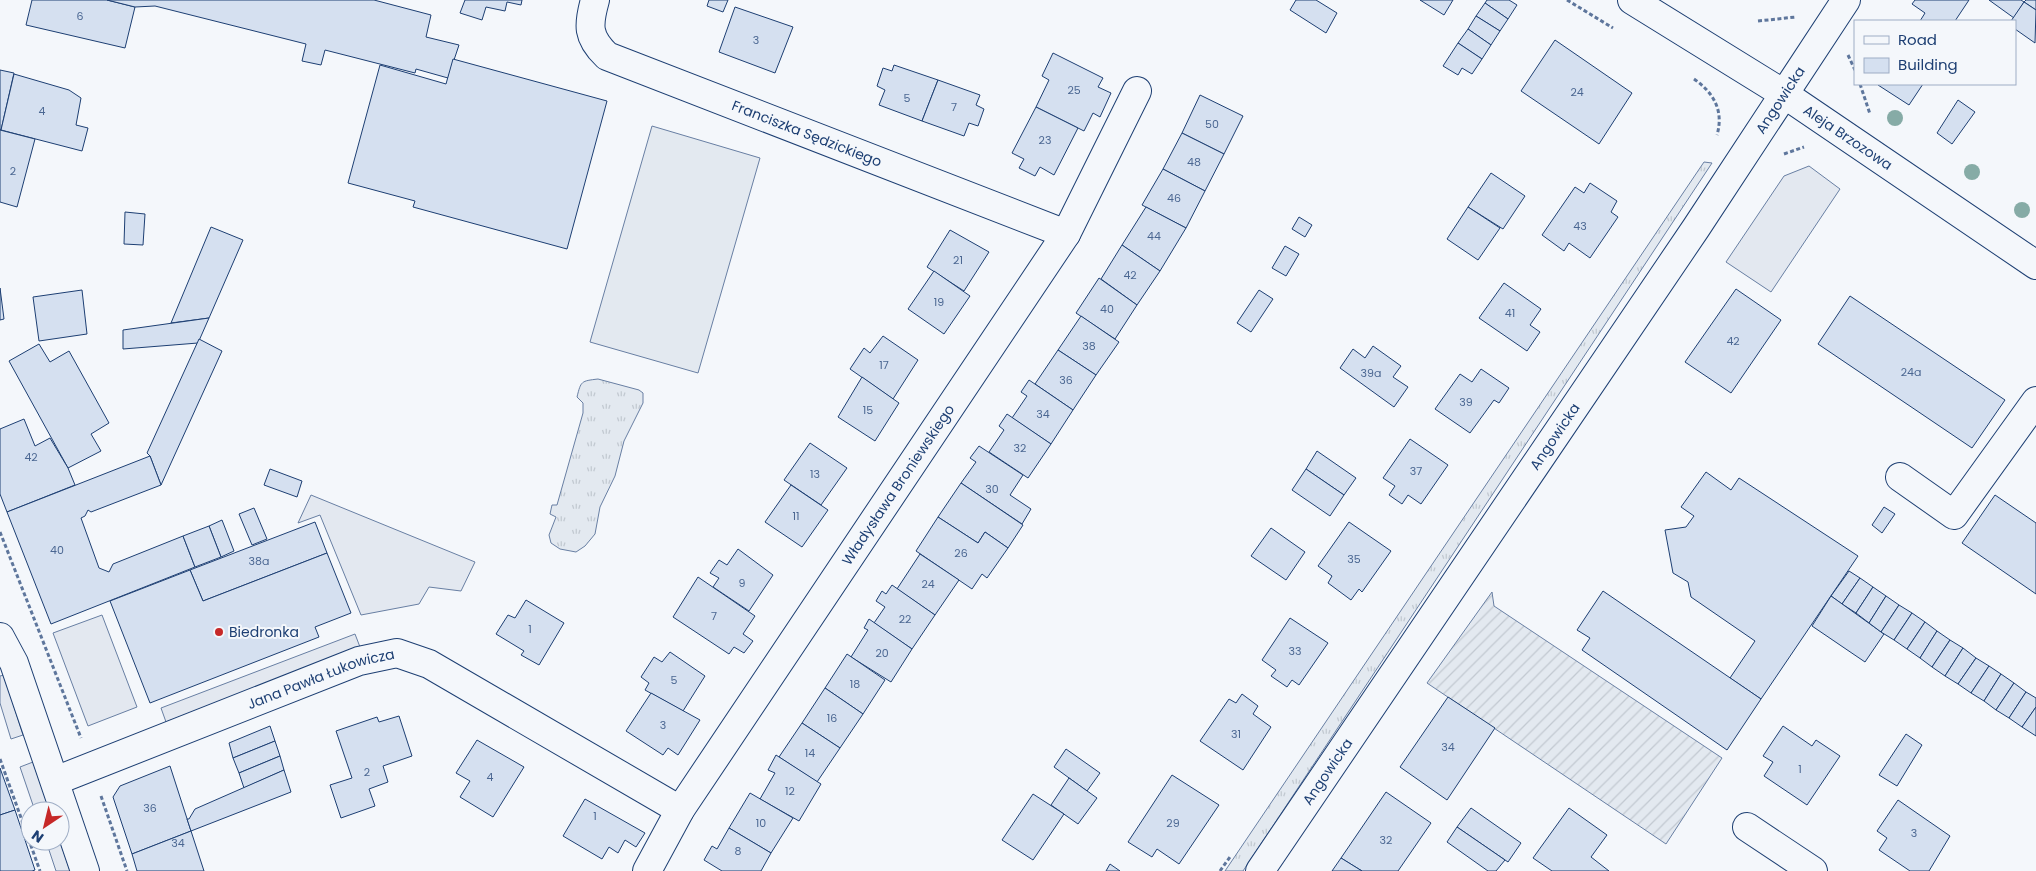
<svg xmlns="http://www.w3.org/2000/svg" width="2036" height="871" font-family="Poppins,sans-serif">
<defs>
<pattern id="grass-tufts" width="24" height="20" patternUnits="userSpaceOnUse" patternTransform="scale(1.25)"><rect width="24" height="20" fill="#e3e9f0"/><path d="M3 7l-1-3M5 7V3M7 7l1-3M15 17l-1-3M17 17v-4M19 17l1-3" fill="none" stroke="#c2c9d1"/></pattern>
<pattern id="garden-furrows" width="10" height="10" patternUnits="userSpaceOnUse" patternTransform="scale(1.25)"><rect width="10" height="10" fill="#e3e9f0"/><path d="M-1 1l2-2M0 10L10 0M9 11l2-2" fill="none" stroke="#c2c9d1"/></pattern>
</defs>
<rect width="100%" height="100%" fill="#f4f7fb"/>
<g fill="url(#grass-tufts)" stroke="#687fa3">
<polygon points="1704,162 1712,163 1243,871 1225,871"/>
<path d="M598,379L639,390L643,393V403L624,441L615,476L600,507L595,534L585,546L576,552L560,549L551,543L549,535L556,517L550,514L552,505H557L583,413V403L577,397C581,381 581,381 598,379Z"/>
</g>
<polygon fill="url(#garden-furrows)" stroke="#687fa3" points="1492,592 1494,606 1722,758 1666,844 1427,683"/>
<polygon fill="#e3e9f0" stroke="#687fa3" points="652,126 760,158 698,373 590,342"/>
<g fill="#e3e8f0" stroke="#687fa3">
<polygon points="1809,166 1840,189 1771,292 1726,262 1784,176"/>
<polygon points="311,495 475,562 461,591 429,587 419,604 361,615 320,515 298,523"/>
<polygon points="102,615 137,707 88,726 53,633"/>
<polygon points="355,634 360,647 166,722 161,708"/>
<polygon points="4,675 23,735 11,739 0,703 0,676"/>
<polygon points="33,762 50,811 35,811 20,767"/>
<polygon points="46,841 60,841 70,871 56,871"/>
</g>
<g fill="#d5e0f0" stroke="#1d3f73">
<polygon points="32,0 107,0 135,7 125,48 26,25"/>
<polygon points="107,0 374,0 431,15 426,37 459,45 448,78 416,69 415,73 325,50 321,65 302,61 306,44 155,6 135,7"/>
<polygon points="465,0 522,0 521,5 507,2 505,11 486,7 482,20 460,13"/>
<polygon points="709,0 728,0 723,12 707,6"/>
<polygon points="1296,0 1316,0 1337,13 1326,33 1290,10"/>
<polygon points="1420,0 1453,0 1444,15"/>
<polygon points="1487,0 1509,0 1517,5 1508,19 1485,3"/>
<polygon points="1915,0 1969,0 1955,21 1920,21 1925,13 1912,4"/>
<polygon points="1989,0 2021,0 2024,2 2014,18"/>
<polygon points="2026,0 2036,0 2036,10 2024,2"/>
<polygon points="2024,2 2036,10 2035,43 2015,29 2015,21 2011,21"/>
<polygon points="1485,3 1508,19 1500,31 1476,16"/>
<polygon points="735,7 793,27 775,73 719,52"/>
<polygon points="1476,16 1500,31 1491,45 1468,29"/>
<polygon points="1468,29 1491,45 1482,59 1458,43"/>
<polygon points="1555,40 1632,93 1599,144 1521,91"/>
<polygon points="1458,43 1482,59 1472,74 1462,68 1458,75 1443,66"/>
<polygon points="1053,53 1103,78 1098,87 1111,93 1100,117 1093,113 1084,131 1036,107 1049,80 1042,76"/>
<polygon points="453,59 607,101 567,249 413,207 415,201 348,183 380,65 446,84"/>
<polygon points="894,65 938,80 922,121 879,105 885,90 877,86 883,68 892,71"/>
<polygon points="0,70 14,73 1,130 0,130"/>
<polygon points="14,74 69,90 81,98 76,125 88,128 82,151 1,130"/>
<polygon points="938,80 980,95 976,105 984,109 978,126 969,123 964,136 922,121"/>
<polygon points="1879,84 1923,84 1909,105 1878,85"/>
<polygon points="1200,95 1243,116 1224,154 1182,133"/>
<polygon points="1958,100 1975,112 1952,144 1937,133"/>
<polygon points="1036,107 1078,128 1054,175 1040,167 1035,176 1019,168 1024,159 1012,153"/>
<polygon points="0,130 35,139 17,207 0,202"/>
<polygon points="1182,133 1224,154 1205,191 1163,169"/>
<polygon points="1163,169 1205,191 1186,228 1142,205"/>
<polygon points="1491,173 1525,196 1503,229 1468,207"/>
<polygon points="1590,183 1617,201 1611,212 1618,217 1590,258 1569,243 1564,251 1542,235 1575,187 1584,193"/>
<polygon points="1146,207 1186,228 1160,271 1122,245"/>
<polygon points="1468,207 1500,228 1478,260 1447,239"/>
<polygon points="125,212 145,214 143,245 124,244"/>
<polygon points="1299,217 1312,225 1305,237 1292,229"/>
<polygon points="211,227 243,240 209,318 171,323"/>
<polygon points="950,230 989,252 964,291 927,267"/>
<polygon points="1122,245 1160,271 1137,305 1101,279"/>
<polygon points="1285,246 1299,254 1286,276 1272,268"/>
<polygon points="934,271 970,296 944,334 908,309"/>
<polygon points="1099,278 1137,305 1115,339 1076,313"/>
<polygon points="1504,283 1541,309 1530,325 1540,332 1527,351 1479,318"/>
<polygon points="0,288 4,319 0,320"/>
<polygon points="1736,289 1781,320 1731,393 1685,362"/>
<polygon points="82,290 87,334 39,341 33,297"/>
<polygon points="1259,290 1273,299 1251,332 1237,323"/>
<polygon points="1850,296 2005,400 1972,448 1818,344"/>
<polygon points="1081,316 1119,342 1096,375 1058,350"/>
<polygon points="209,318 198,343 123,349 123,330"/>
<polygon points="883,336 918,360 893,399 850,369 864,348 870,353"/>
<polygon points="199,339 222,351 161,485 150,456 147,453"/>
<polygon points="39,344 50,362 69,351 109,423 91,434 101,451 68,468 9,361"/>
<polygon points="1373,346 1401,366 1393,377 1408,387 1394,407 1340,368 1353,349 1365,358"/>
<polygon points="1058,350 1096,375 1073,410 1035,384"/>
<polygon points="1481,369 1509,388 1499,403 1494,400 1470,433 1435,409 1460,374 1472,382"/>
<polygon points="862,377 899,403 875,441 838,417"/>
<polygon points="1029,380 1073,410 1051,444 1012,418 1027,396 1021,392"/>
<polygon points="1007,414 1051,444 1028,478 989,452 1004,430 999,426"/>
<polygon points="24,419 35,446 50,438 68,468 75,485 7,512 0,494 0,429"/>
<polygon points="1410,439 1448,465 1421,504 1408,495 1402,504 1389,495 1395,486 1383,478"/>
<polygon points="810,443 847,468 821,505 784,480"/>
<polygon points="979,446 1023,475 1010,495 1031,509 1022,524 961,483 976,462 970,458"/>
<polygon points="1317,451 1356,478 1344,495 1306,469"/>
<polygon points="150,456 161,485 91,512 88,510 85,516 81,518 99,568 109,572 113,564 183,536 195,567 51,624 7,512"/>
<polygon points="270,469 302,481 297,497 264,485"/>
<polygon points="1306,469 1344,495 1330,516 1292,490"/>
<polygon points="1706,472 1731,490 1739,478 1858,556 1761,699 1730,678 1755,641 1691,597 1688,582 1673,573 1665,530 1686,527 1694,516 1681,507"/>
<polygon points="961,483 1023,525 1008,548 985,532 978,543 938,517"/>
<polygon points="791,485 828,510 802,547 765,522"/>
<polygon points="1995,495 2036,523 2036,594 1962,543"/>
<polygon points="1884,507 1895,514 1882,533 1872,525"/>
<polygon points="254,508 267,539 252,545 239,514"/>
<polygon points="938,517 978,543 985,532 1008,548 987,578 982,574 972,589 916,551"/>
<polygon points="222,520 234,551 221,557 209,526"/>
<polygon points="315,522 327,553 203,601 190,570"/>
<polygon points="1349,522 1391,551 1362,592 1359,589 1351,600 1328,583 1332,576 1318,566"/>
<polygon points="209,526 221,557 195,567 183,536"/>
<polygon points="1271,528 1305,552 1286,580 1251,556"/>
<polygon points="738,549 773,575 749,611 713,587 719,578 710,573 719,560 727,565"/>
<polygon points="327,553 351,613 315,627 319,637 150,703 110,601 190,570 203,601"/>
<polygon points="920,554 959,580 935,615 897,589"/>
<polygon points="1849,571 1860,578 1842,604 1831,596"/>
<polygon points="698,577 755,616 743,634 753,641 744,653 734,647 729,654 673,617"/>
<polygon points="1860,578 1873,587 1856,613 1842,604"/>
<polygon points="892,585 935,615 912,649 874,623 885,607 876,601 882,591 886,594"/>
<polygon points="1873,587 1886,596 1869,623 1856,613"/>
<polygon points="1603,591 1761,699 1727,750 1582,650 1590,638 1577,630"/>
<polygon points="1831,596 1884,634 1865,662 1812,626"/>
<polygon points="1886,596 1899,605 1881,632 1869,623"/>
<polygon points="526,600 564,623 539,665 521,655 524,651 496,634 508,615 515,618"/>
<polygon points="1899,605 1912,613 1894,640 1881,632"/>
<polygon points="1912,613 1925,622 1907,649 1894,640"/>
<polygon points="1290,618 1328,643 1299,685 1292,680 1287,687 1271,676 1276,670 1262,660"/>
<polygon points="869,619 912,649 891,682 851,657 868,630 864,628"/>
<polygon points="1925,622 1937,631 1920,658 1907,649"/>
<polygon points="1937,631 1950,640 1932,667 1920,658"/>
<polygon points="1950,640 1963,648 1945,676 1932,667"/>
<polygon points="1963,648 1976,658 1958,684 1945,676"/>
<polygon points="670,652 705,676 683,711 645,690 649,683 641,677 654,657 662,662"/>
<polygon points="847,654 885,680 863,714 825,688"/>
<polygon points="1976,658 1989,666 1971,693 1958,684"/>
<polygon points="1989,666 2001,674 1984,701 1971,693"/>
<polygon points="2001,674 2014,683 1996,710 1984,701"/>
<polygon points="2014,683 2026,692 2009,718 1996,710"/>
<polygon points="825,688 863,714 840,748 802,723"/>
<polygon points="2026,692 2036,698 2036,707 2022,727 2009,718"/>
<polygon points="651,693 700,720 678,755 668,748 663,755 626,731"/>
<polygon points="1242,694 1258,706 1253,714 1271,727 1243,770 1200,741 1229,699 1236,703"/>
<polygon points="1448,697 1495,728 1447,800 1400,767"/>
<polygon points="2036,707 2036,736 2022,727"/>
<polygon points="399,716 412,756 383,766 388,782 369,789 375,806 341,818 330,785 352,778 336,731 377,717 379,722"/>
<polygon points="802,723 840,748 817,782 779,757"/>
<polygon points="270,726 275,741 233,758 229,743"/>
<polygon points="1783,726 1812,746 1816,740 1840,756 1807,805 1764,776 1773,762 1763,756"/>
<polygon points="1906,734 1922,745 1897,786 1879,775"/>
<polygon points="477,740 524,767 493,817 460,797 470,781 456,773"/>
<polygon points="275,741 280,756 239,773 233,758"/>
<polygon points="1066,749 1100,773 1087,791 1054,767"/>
<polygon points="776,755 821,784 799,821 760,799 775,773 768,770"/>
<polygon points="280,756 284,770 244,788 239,773"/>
<polygon points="170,766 191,831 132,854 113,797 120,786"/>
<polygon points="0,768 15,810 0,815"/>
<polygon points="284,770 291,792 191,831 187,819 189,819 195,809"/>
<polygon points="1172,775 1219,805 1179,864 1157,849 1152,857 1128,842"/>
<polygon points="1069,778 1097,798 1078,824 1051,805"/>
<polygon points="1386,792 1431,823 1398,871 1362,871 1341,858"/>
<polygon points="750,793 793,818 771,853 729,828"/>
<polygon points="1033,794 1064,814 1033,860 1002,840"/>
<polygon points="585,799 645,833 636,847 625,840 618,853 609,847 602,859 563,836"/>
<polygon points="1898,800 1950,836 1929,871 1910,871 1879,850 1887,838 1877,831"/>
<polygon points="1471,808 1521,843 1508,862 1457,827"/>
<polygon points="1569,808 1607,835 1591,857 1609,871 1552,871 1533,858"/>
<polygon points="15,810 35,870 32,871 0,871 0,815"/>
<polygon points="1457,827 1505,860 1496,871 1488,871 1447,842"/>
<polygon points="729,828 771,853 761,871 722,871 704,860 712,846 717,849"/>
<polygon points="191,831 204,871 137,871 132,854"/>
<polygon points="1341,858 1362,871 1332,871"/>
<polygon points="1110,864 1120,871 1106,871"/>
</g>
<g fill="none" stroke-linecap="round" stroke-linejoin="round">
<defs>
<g id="minor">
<path id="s1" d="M595,0C588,25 587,37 607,56L1066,234"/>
<path id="s2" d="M1632,0L1784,94L2036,265"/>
<polyline points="1900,477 1954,515 2036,401"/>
<polyline points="0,637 14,663 85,871"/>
<path id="s3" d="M55,781L359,661L397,653L429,664L680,810"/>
<polyline points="1747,827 1813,871"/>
<path id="s4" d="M647,871L680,810L1066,234L1137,91"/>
<path id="s5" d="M1260,871L1696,228L1846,0"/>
</g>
</defs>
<use href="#minor" stroke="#1d3f73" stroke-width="30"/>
<g stroke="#5e769c" stroke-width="3" stroke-dasharray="4 2.5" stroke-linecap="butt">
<polyline points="1567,0 1613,28"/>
<polyline points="1758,21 1796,17"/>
<polyline points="1848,55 1855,70"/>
<path d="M1694,79C1714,93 1724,111 1717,135"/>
<polyline points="1860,84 1870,114"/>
<polyline points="1784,154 1804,147"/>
<polyline points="0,532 81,738"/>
<polyline points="0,759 40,871"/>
<polyline points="101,796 127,871"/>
<polyline points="1220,871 1230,857"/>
</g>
<use href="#minor" stroke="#f4f7fb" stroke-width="28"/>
</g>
<g fill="#86aba6">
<circle cx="1895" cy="118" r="8"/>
<circle cx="1972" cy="172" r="8"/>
<circle cx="2022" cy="210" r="8"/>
</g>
<circle fill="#c62828" stroke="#f4f7fb" stroke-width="2" cx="219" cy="632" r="5"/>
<g text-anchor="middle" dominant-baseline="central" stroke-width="4" stroke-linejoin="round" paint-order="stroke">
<g font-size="11" fill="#4b6792">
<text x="80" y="16">6</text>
<text x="756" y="40">3</text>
<text x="1074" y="90">25</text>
<text x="1577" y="92">24</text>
<text x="907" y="98">5</text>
<text x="954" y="107">7</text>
<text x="42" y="111">4</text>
<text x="1212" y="124">50</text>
<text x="1045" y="140">23</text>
<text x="1194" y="162">48</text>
<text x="13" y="171">2</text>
<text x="1174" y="198">46</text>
<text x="1580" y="226">43</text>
<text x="1154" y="236">44</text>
<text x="958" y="260">21</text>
<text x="1130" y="275">42</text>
<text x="939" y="302">19</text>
<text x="1107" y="309">40</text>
<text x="1510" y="313">41</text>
<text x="1733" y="341">42</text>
<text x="1089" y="346">38</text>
<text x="884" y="365">17</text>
<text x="1911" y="372">24a</text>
<text x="1371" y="373">39a</text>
<text x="1066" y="380">36</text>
<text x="1466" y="402">39</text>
<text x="868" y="410">15</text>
<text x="1043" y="414">34</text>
<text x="1020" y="448">32</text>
<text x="31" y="457">42</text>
<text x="1416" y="471">37</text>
<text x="815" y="474">13</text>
<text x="992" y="489">30</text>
<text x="796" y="516">11</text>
<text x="57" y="550">40</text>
<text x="961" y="553">26</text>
<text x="1354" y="559">35</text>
<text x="259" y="561">38a</text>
<text x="742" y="583">9</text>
<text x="928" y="584">24</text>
<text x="714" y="616">7</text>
<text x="905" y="619">22</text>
<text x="530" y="629">1</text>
<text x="1295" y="651">33</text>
<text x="882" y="653">20</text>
<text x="674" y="680">5</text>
<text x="855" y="684">18</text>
<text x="832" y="718">16</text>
<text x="663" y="725">3</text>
<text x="1236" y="734">31</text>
<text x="1448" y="747">34</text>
<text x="810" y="753">14</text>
<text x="1800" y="769">1</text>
<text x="367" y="772">2</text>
<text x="490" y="777">4</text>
<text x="790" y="791">12</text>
<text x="150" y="808">36</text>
<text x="595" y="816">1</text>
<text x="761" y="823">10</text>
<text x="1173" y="823">29</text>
<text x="1914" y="833">3</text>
<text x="1386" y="840">32</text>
<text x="178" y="843">34</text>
<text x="738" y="851">8</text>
</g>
<g font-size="14" fill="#1d3f73" stroke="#f4f7fb">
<text stroke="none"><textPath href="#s5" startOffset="930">Angowicka</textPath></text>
<text stroke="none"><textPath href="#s1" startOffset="276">Franciszka Sędzickiego</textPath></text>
<text stroke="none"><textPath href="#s2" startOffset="256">Aleja Brzozowa</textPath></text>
<text stroke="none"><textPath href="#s5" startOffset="525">Angowicka</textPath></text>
<text stroke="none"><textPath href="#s4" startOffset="461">Władysława Broniewskiego</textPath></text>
<text stroke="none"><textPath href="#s3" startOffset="285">Jana Pawła Łukowicza</textPath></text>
<text stroke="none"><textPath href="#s5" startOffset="120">Angowicka</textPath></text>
</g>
<g font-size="14" fill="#1d3f73" stroke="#f4f7fb" text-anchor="start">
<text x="229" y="632">Biedronka</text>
</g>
</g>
<rect x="1854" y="20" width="162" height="65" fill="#f4f7fb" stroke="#9eadc5"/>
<rect x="1864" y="36" width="25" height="8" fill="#f4f7fb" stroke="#9eadc5"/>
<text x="1898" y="45" font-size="15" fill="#1d3f73">Road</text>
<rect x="1864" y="58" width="25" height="15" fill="#d5e0f0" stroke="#9eadc5"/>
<text x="1898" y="70" font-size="15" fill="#1d3f73">Building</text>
<g transform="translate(45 826) rotate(215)"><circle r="24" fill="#f4f7fb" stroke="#9eadc5"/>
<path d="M0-4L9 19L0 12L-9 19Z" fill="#c62828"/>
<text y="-8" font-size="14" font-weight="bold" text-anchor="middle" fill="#1d3f73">N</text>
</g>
</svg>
